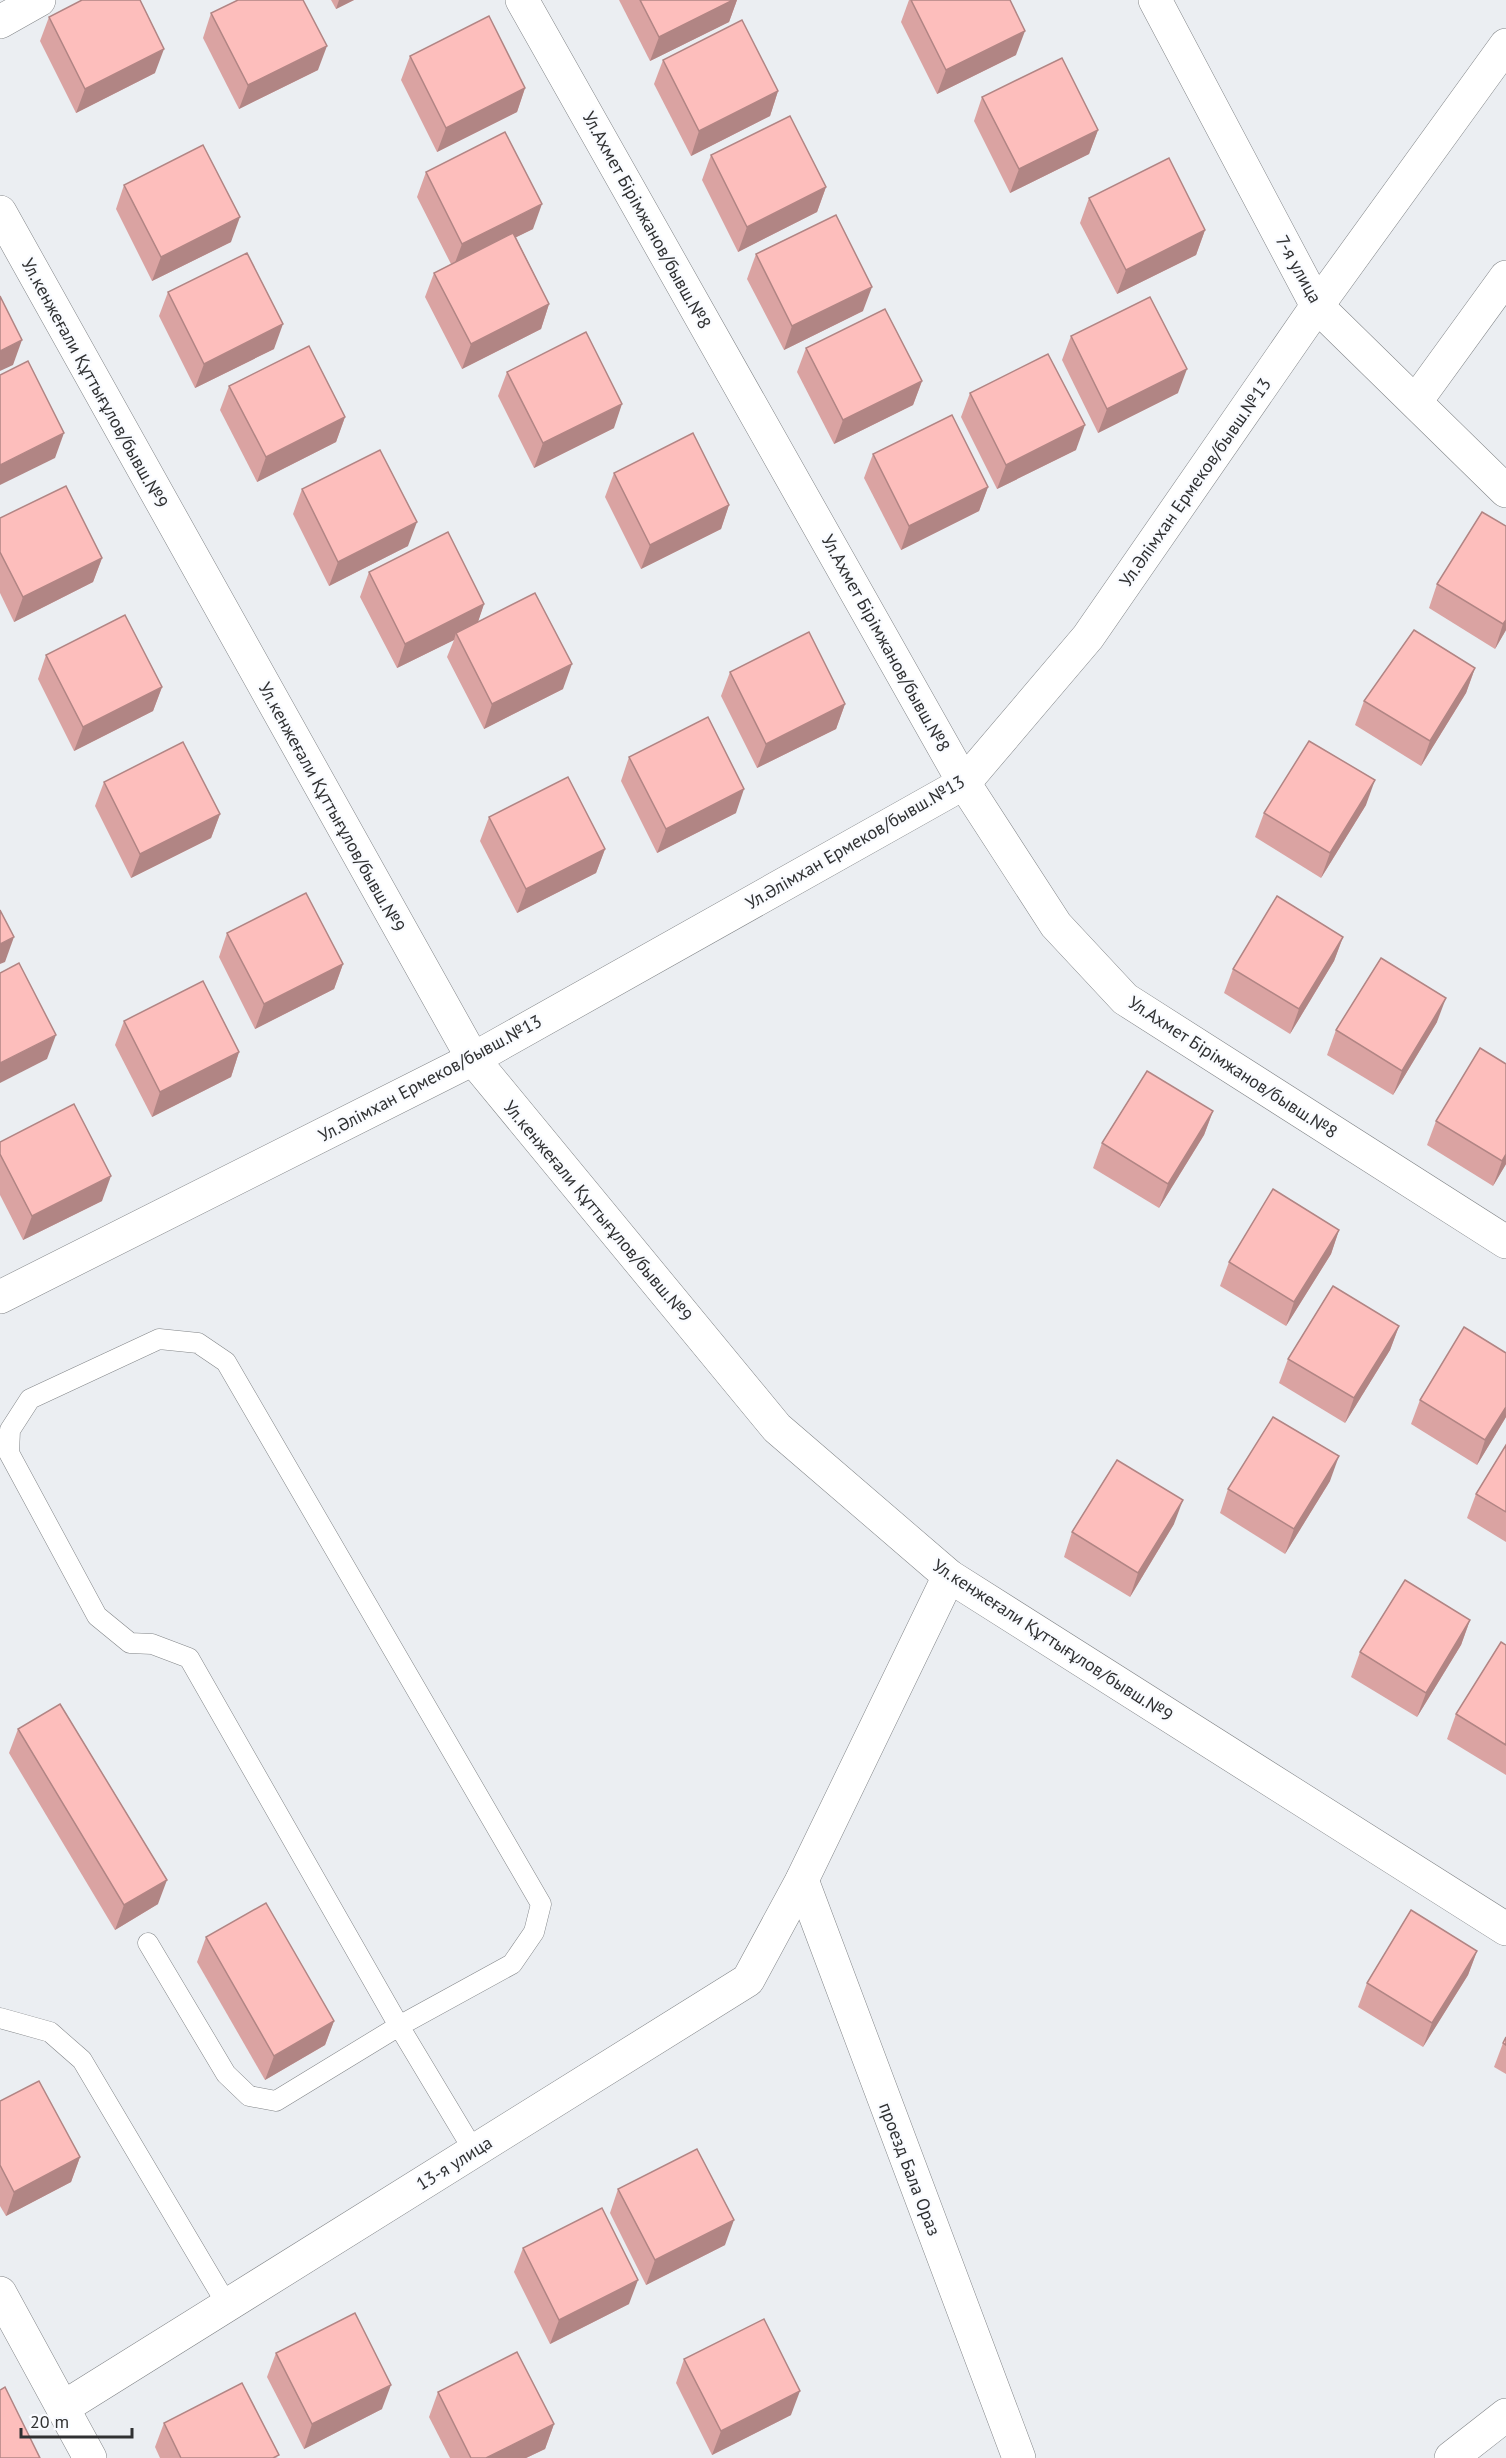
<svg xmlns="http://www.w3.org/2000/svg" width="1506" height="2458" font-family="'PT Sans',sans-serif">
<rect width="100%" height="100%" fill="#ebeef2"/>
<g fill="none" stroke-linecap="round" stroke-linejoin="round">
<defs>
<g id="service">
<polyline points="148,1943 226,2074 249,2096 276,2101 399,2026 512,1964 534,1932 541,1904 226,1362 198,1343 159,1339 30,1399 10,1430 9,1453 97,1616 130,1643 152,1644 189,1658 399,2026 474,2151"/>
<polyline points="0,2018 50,2032 82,2060 226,2303"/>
</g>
<g id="minor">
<polyline points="522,0 964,783 1056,925 1125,999 1506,1242"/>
<polyline points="1155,0 1317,306 1506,491"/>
<polyline points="0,22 39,0"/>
<polyline points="0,212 473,1059 777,1428 949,1576 1506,1929"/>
<polyline points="1416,401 1506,277"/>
<polyline points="0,1297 473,1059 964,783 1088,637 1317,306 1506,45"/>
<polyline points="802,1880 1019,2458"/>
<polyline points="0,2293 90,2458"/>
<polyline points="64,2407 748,1980 802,1880 949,1576"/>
<polyline points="1451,2458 1506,2415"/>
</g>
</defs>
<use href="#service" stroke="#828588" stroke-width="21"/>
<use href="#minor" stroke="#828588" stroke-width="34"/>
<use href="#service" stroke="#fff" stroke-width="20"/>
<use href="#minor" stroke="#fff" stroke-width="33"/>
</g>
<g fill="#daa3a2">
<polygon points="331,0 354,0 336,9"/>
<polygon points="619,0 737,0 729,22 650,61"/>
<polygon points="909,0 1010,0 1016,55 937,94 901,22"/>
<polygon points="211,13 318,70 239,109 203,38"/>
<polygon points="49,17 155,73 76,113 40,41"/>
<polygon points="410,56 525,88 517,112 437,152 401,80"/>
<polygon points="663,60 778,91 770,116 691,156 654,84"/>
<polygon points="982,97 1098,130 1089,154 1010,193 974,121"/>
<polygon points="711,155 826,187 817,212 738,252 702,180"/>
<polygon points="426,172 533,229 516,237 549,304 541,329 462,369 425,297 434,273 451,264 417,197"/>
<polygon points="124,185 231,242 152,281 116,209"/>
<polygon points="1089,198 1205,230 1196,255 1117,294 1080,223"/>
<polygon points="756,254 863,311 784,350 747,279"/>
<polygon points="168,292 274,349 195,388 159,316"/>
<polygon points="1071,336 1178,393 1098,433 1062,360"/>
<polygon points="806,348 922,381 913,405 834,444 797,372"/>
<polygon points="507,372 614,428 534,468 498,396"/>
<polygon points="229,386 345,417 336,442 257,482 220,410"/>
<polygon points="970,393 1076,450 997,489 961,417"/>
<polygon points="873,454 988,487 979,511 901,550 864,478"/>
<polygon points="614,473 729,505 721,529 641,569 605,497"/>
<polygon points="302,489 408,546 329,586 293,514"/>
<polygon points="0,518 102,558 93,582 14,622 0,593"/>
<polygon points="1506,526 1506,630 1495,649 1429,608 1437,584"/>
<polygon points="369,572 484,604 478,621 563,689 484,729 447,657 454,640 397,668 360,597"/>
<polygon points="46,655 162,687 153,711 74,751 38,679"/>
<polygon points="1475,668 1466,693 1421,766 1355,725 1364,701"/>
<polygon points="730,672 845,704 836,729 757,768 721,696"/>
<polygon points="629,757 736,813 657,853 621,781"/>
<polygon points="104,782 220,814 211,838 131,878 95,806"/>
<polygon points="1366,805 1321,878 1255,837 1264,813"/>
<polygon points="489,817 605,849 596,873 517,913 480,841"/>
<polygon points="227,933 343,964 334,989 255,1029 219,957"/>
<polygon points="1343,937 1334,961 1290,1034 1224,993 1233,969"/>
<polygon points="124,1021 239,1052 231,1077 152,1117 115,1045"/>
<polygon points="1437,1022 1393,1095 1327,1055 1336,1030"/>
<polygon points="1506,1064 1506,1164 1493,1186 1427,1145 1436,1121"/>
<polygon points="1213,1111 1204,1135 1159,1208 1093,1168 1102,1143"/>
<polygon points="0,1154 102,1201 23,1240 0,1195"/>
<polygon points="1339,1230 1331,1254 1286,1326 1220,1286 1229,1262"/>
<polygon points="1399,1326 1390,1350 1345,1423 1279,1383 1288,1359"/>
<polygon points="1506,1353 1506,1417 1477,1465 1411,1424 1420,1400"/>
<polygon points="1506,1445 1506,1542 1467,1518 1476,1494"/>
<polygon points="1330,1481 1285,1554 1220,1513 1228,1489"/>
<polygon points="1174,1524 1130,1597 1064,1557 1072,1532"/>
<polygon points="1470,1620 1461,1645 1417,1717 1351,1677 1360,1652"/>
<polygon points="1506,1645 1506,1775 1447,1739 1456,1714"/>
<polygon points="18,1729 158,1904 115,1930 9,1753"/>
<polygon points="206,1937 334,2021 325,2045 265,2080 197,1962"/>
<polygon points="1477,1951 1468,1975 1423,2047 1358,2007 1367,1983"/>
<polygon points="1506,2037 1506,2074 1494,2067 1503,2043"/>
<polygon points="0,2101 80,2157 71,2182 6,2216 0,2206"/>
<polygon points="618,2189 725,2245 646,2285 610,2213"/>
<polygon points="523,2248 629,2304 550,2344 514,2272"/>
<polygon points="276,2353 382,2409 304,2449 267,2377"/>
<polygon points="684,2359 791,2415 712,2455 676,2383"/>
<polygon points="438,2392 554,2424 545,2449 526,2458 450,2458 429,2417"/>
<polygon points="164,2423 278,2458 160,2458 155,2447"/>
</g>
<g fill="#b18584">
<polygon points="339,0 354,0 336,9"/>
<polygon points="733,0 737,0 729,22 650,61 659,37"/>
<polygon points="1025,31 1016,55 937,94 946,70"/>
<polygon points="327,46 318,70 239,109 248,85"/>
<polygon points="164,49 155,73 76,113 85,89"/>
<polygon points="525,88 517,112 437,152 446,128"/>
<polygon points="778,91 770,116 691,156 699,131"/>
<polygon points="1098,130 1089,154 1010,193 1019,169"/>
<polygon points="826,187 817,212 738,252 747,227"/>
<polygon points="542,204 533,229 453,268 462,244"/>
<polygon points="240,217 231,242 152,281 161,257"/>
<polygon points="1205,230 1196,255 1117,294 1126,270"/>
<polygon points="872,287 863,311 784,350 792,326"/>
<polygon points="549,304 541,329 462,369 471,344"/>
<polygon points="283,324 274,349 195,388 204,364"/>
<polygon points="22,340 13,365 0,371 0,351"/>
<polygon points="1187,369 1178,393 1098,433 1107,409"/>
<polygon points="922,381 913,405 834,444 843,420"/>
<polygon points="622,404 614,428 534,468 543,443"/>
<polygon points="345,417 336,442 257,482 266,457"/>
<polygon points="1085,425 1076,450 997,489 1006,465"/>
<polygon points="64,433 55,458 0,485 0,465"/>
<polygon points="988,487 979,511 901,550 909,526"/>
<polygon points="729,505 721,529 641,569 650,545"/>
<polygon points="417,522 408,546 329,586 338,562"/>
<polygon points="102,558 93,582 14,622 23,597"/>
<polygon points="484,604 476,628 456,633 454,640 397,668 405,644"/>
<polygon points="1506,620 1506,630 1495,649 1503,624"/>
<polygon points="572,664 563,689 484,729 492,704"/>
<polygon points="1475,668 1466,693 1421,766 1430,741"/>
<polygon points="162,687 153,711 74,751 83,727"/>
<polygon points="845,704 836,729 757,768 766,744"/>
<polygon points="1375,780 1366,805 1321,878 1330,853"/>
<polygon points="744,789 736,813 657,853 666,829"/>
<polygon points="220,814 211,838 131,878 140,854"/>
<polygon points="605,849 596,873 517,913 526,889"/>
<polygon points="14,937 5,962 0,964 0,944"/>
<polygon points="1343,937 1334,961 1290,1034 1299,1009"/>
<polygon points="343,964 334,989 255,1029 264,1004"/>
<polygon points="1446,998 1437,1022 1393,1095 1402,1071"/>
<polygon points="56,1035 47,1059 0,1083 0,1063"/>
<polygon points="239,1052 231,1077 152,1117 160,1092"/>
<polygon points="1213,1111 1204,1135 1159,1208 1168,1184"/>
<polygon points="1506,1154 1506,1164 1493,1186 1502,1161"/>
<polygon points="111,1176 102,1201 23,1240 32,1216"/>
<polygon points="1339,1230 1331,1254 1286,1326 1294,1302"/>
<polygon points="1399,1326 1390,1350 1345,1423 1354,1398"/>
<polygon points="1506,1407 1506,1417 1477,1465 1485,1440"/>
<polygon points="1339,1456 1330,1481 1285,1554 1294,1529"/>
<polygon points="1183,1500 1174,1524 1130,1597 1138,1573"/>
<polygon points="1470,1620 1461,1645 1417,1717 1426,1693"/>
<polygon points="167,1880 158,1904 115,1930 124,1905"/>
<polygon points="1477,1951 1468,1975 1423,2047 1432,2023"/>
<polygon points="334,2021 325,2045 265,2080 274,2056"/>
<polygon points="80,2157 71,2182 6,2216 14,2192"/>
<polygon points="734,2220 725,2245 646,2285 655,2260"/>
<polygon points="638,2280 629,2304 550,2344 559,2320"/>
<polygon points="391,2385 382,2409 304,2449 312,2424"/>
<polygon points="800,2391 791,2415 712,2455 721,2431"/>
<polygon points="554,2424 545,2449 526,2458 486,2458"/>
</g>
<g fill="#fdbebc" stroke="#b18584" stroke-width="1.5">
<polygon points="82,0 140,0 164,49 85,89 49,17"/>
<polygon points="238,0 303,0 327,46 248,85 211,13"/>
<polygon points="640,0 733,0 659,37"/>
<polygon points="911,0 1010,0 1025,31 946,70"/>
<polygon points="489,16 525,88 446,128 410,56"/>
<polygon points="742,20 778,91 699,131 663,60"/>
<polygon points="1062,58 1098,130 1019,169 982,97"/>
<polygon points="790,116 826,187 747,227 711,155"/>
<polygon points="505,132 542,204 462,244 426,172"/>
<polygon points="203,145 240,217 161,257 124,185"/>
<polygon points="1169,158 1205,230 1126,270 1089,198"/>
<polygon points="836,215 872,287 792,326 756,254"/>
<polygon points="513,233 549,304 471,344 434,273"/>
<polygon points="247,253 283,324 204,364 168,292"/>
<polygon points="0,296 22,340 0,351"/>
<polygon points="1150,297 1187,369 1107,409 1071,336"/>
<polygon points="885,309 922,381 843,420 806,348"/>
<polygon points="586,332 622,404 543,443 507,372"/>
<polygon points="309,346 345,417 266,457 229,386"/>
<polygon points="1048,354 1085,425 1006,465 970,393"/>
<polygon points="28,361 64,433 0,465 0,375"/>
<polygon points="952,415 988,487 909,526 873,454"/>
<polygon points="693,433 729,505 650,545 614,473"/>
<polygon points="380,450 417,522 338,562 302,489"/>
<polygon points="66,486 102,558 23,597 0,552 0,518"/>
<polygon points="1482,512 1506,526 1506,620 1503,624 1437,584"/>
<polygon points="448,532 484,604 405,644 369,572"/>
<polygon points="535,593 572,664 492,704 456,633"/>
<polygon points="125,615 162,687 83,727 46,655"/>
<polygon points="1414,630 1475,668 1430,741 1364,701"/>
<polygon points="809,632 845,704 766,744 730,672"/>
<polygon points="708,717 744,789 666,829 629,757"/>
<polygon points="1309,741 1375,780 1330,853 1264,813"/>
<polygon points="183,742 220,814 140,854 104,782"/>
<polygon points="568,777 605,849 526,889 489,817"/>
<polygon points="306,893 343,964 264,1004 227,933"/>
<polygon points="1277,896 1343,937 1299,1009 1233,969"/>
<polygon points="0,910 14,937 0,944"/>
<polygon points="1381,958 1446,998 1402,1071 1336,1030"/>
<polygon points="19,963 56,1035 0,1063 0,973"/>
<polygon points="203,981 239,1052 160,1092 124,1021"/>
<polygon points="1480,1048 1506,1064 1506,1154 1502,1161 1436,1121"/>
<polygon points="1147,1071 1213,1111 1168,1184 1102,1143"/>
<polygon points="74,1104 111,1176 32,1216 0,1154 0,1142"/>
<polygon points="1273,1189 1339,1230 1294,1302 1229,1262"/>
<polygon points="1333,1286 1399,1326 1354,1398 1288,1359"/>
<polygon points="1464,1327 1506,1353 1506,1407 1485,1440 1420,1400"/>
<polygon points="1273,1417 1339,1456 1294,1529 1228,1489"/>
<polygon points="1506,1445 1506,1512 1476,1494"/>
<polygon points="1117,1460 1183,1500 1138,1573 1072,1532"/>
<polygon points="1405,1580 1470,1620 1426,1693 1360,1652"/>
<polygon points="1501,1642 1506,1645 1506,1745 1456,1714"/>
<polygon points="60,1704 167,1880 124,1905 18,1729"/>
<polygon points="266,1903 334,2021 274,2056 206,1937"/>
<polygon points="1411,1910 1477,1951 1432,2023 1367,1983"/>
<polygon points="1506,2037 1506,2045 1503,2043"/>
<polygon points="39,2081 80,2157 14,2192 0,2165 0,2101"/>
<polygon points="697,2149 734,2220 655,2260 618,2189"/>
<polygon points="602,2208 638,2280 559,2320 523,2248"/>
<polygon points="355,2313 391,2385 312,2424 276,2353"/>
<polygon points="764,2319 800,2391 721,2431 684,2359"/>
<polygon points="517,2352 554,2424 486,2458 471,2458 438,2392"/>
<polygon points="242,2383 279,2455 273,2458 181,2458 164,2423"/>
<polygon points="5,2387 40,2458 0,2458 0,2390"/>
</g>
<g text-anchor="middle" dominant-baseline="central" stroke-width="4.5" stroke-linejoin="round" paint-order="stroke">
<g font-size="18" fill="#303132" stroke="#f9fbff">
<text transform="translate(647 220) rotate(61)">Ул.Ахмет Бірімжанов/бывш.№8</text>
<text transform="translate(1299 269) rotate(61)">7-я улица</text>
<text transform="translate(95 383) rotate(61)">Ул.кенжеғали Құттығұлов/бывш.№9</text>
<text transform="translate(1195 482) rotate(-55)">Ул.Әлімхан Ермеков/бывш.№13</text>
<text transform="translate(886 643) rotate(61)">Ул.Ахмет Бірімжанов/бывш.№8</text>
<text transform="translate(332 807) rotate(61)">Ул.кенжеғали Құттығұлов/бывш.№9</text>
<text transform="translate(855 842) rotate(-30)">Ул.Әлімхан Ермеков/бывш.№13</text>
<text transform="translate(1233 1067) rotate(33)">Ул.Ахмет Бірімжанов/бывш.№8</text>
<text transform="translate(430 1078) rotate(-28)">Ул.Әлімхан Ермеков/бывш.№13</text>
<text transform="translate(598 1211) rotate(50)">Ул.кенжеғали Құттығұлов/бывш.№9</text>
<text transform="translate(1053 1640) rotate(33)">Ул.кенжеғали Құттығұлов/бывш.№9</text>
<text transform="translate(454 2163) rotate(-32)">13-я улица</text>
<text transform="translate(910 2169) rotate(69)">проезд Бала Ораз</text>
</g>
</g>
<path d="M21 2428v9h111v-9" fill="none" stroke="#303132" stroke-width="3"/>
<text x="30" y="2428" font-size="18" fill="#303132" stroke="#f9fbff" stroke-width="4.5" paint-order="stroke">20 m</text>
</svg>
